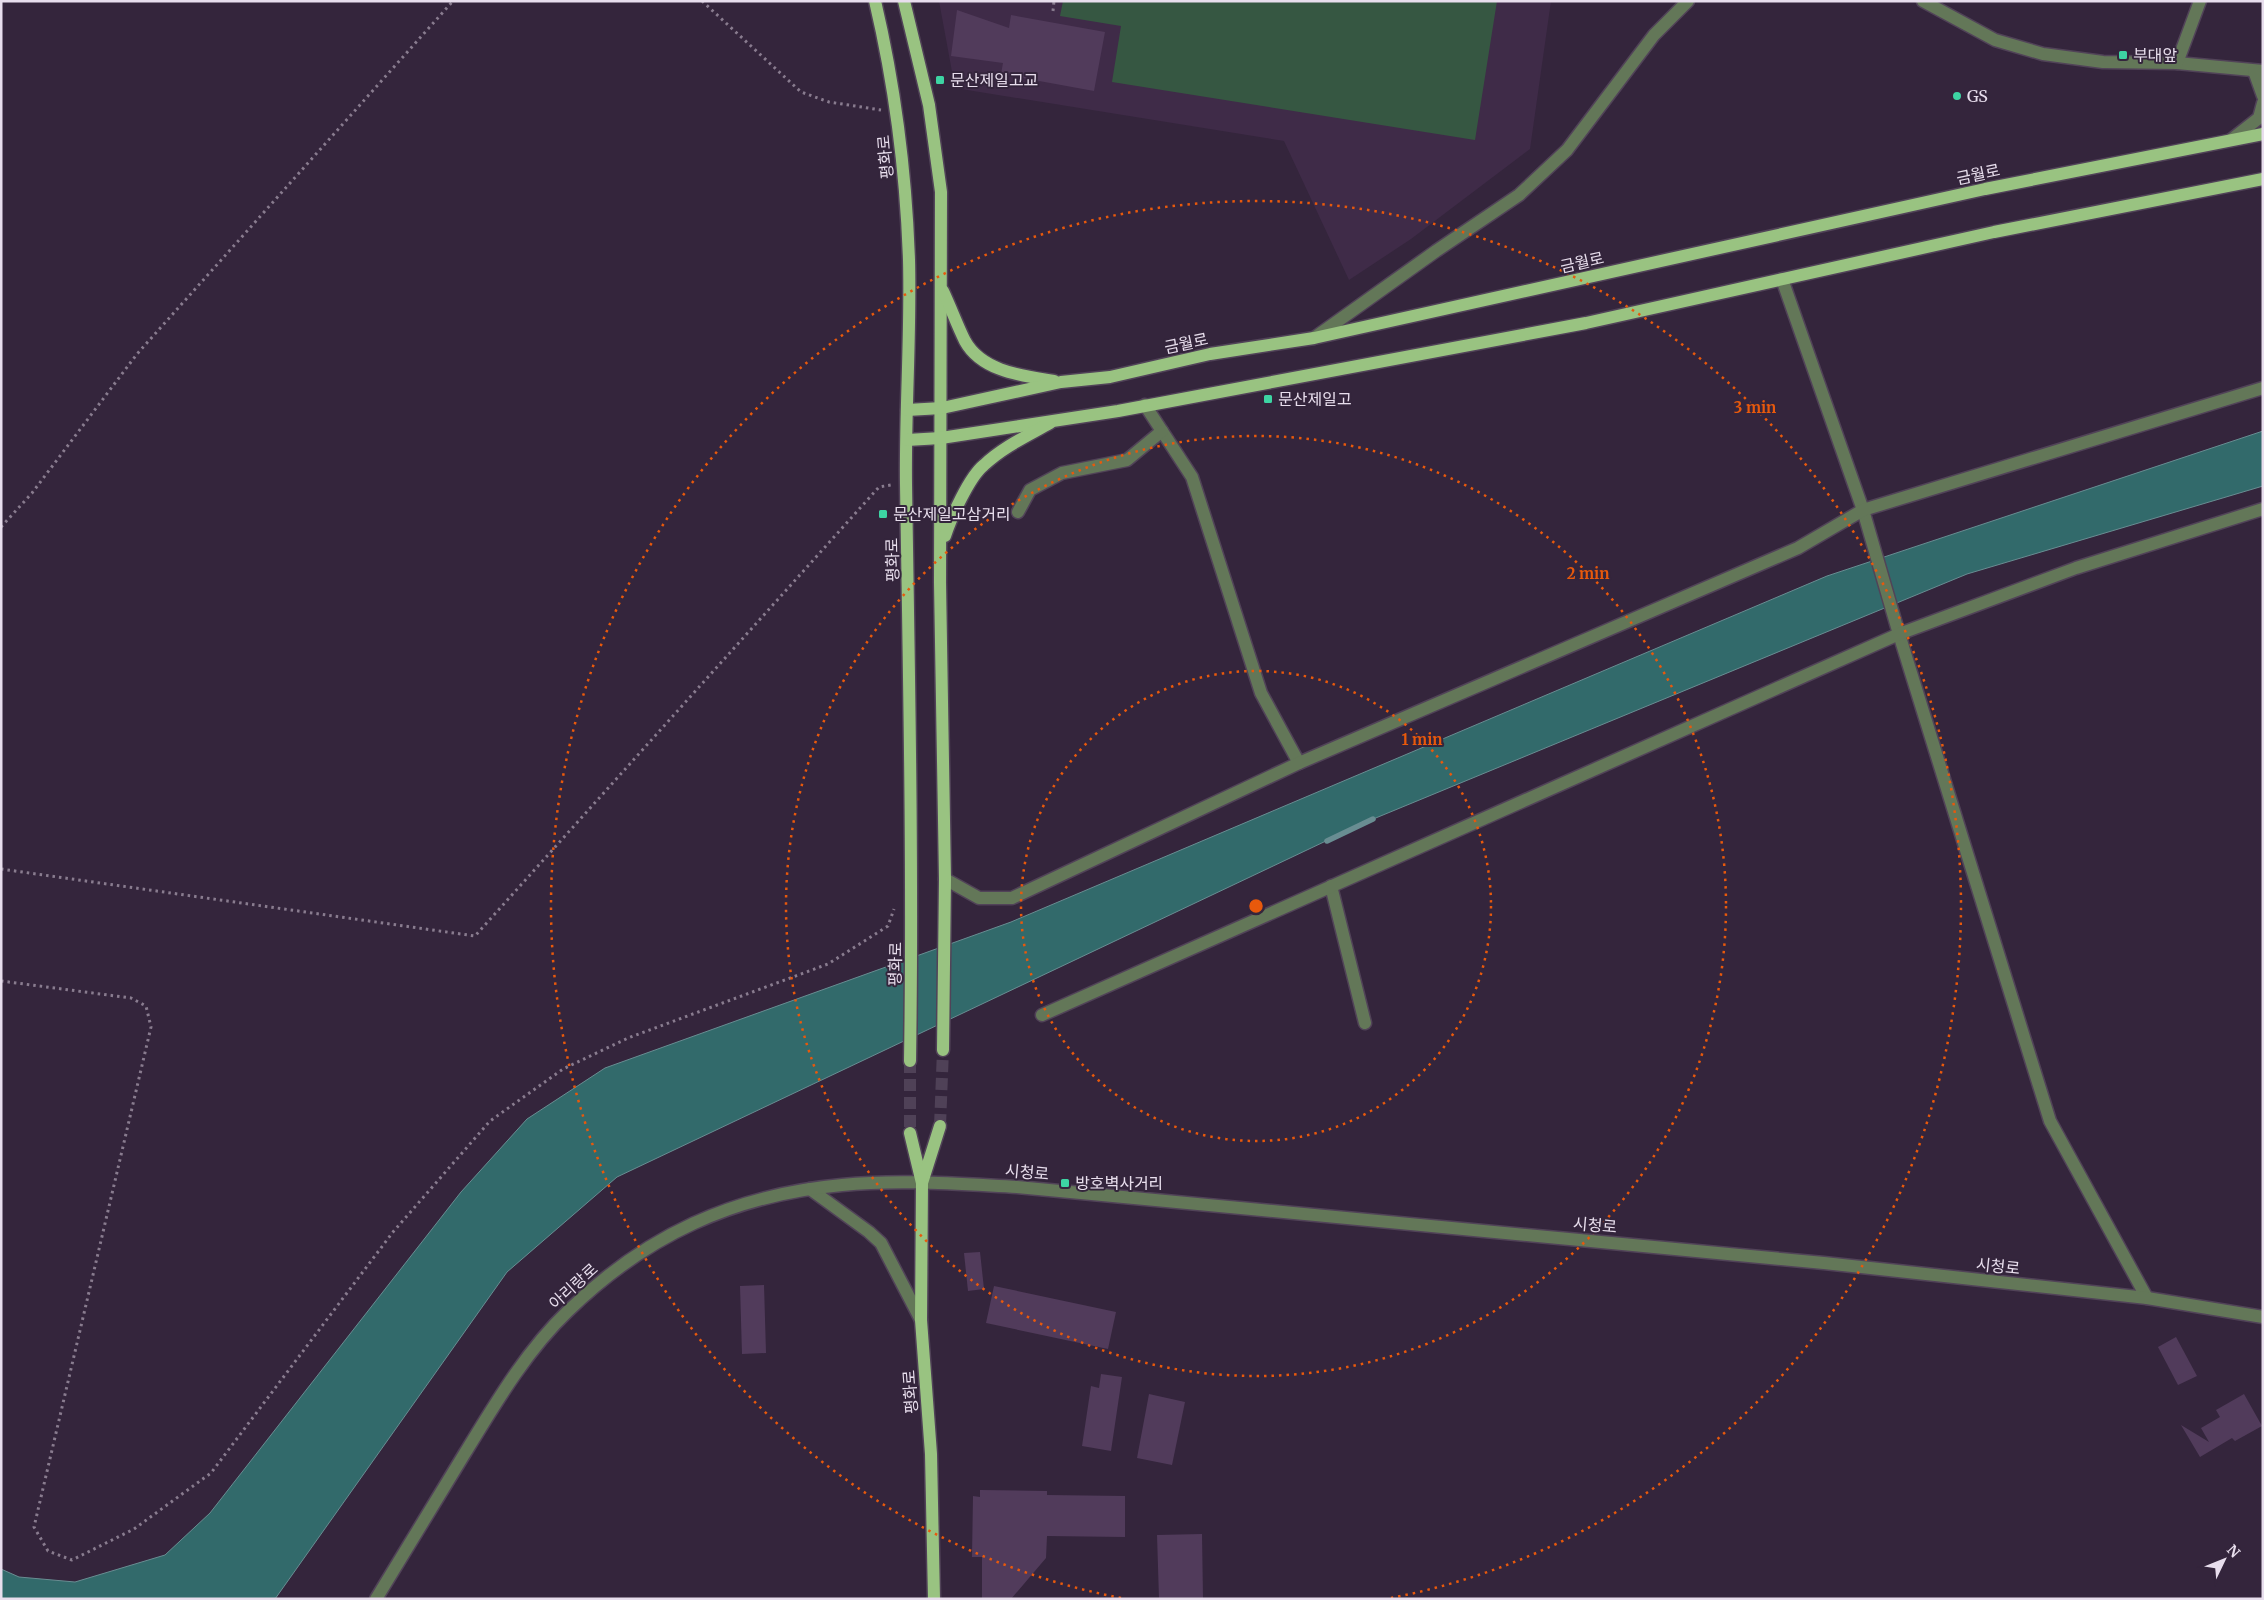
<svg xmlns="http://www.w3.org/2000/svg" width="2264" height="1600" font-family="Merriweather,'Noto Sans KR',serif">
<rect width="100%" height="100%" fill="#34253c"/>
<polygon fill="#3f2b48" points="939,1 1551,1 1530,149 1411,239 1349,280 1284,141 955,88"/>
<polygon fill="#365742" points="1063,1 1497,1 1475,140 1112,82 1121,26 1060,16"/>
<polygon fill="#326a6b" stroke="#698d92" points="2263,431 2263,486 1967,574 1366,822 617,1177 507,1272 275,1599 1,1599 1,1569 19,1577 75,1582 165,1555 210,1513 461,1192 527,1119 605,1068 1011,922 1827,576"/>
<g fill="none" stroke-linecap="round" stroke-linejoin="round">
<polyline stroke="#698d92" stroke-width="5.5" points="1327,841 1373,819"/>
</g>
<g fill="#513b5b">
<polygon points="957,10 1009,28 1011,15 1105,32 1094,91 1001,74 1003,63 951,56"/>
<polygon points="980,1252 984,1289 968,1291 964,1253"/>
<polygon points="764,1285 766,1353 742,1354 740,1286"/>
<polygon points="994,1286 1116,1312 1108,1349 986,1323"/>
<polygon points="2176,1337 2197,1376 2178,1385 2158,1347"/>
<polygon points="1101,1374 1122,1377 1111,1451 1082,1446 1091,1386 1099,1388"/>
<polygon points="1149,1394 1185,1402 1172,1465 1137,1458"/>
<polygon points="2244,1394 2262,1426 2235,1441 2232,1438 2200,1457 2181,1425 2209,1442 2201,1428 2220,1417 2216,1410"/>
<polygon points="980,1490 1047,1491 1047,1495 1125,1496 1125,1537 1047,1536 1046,1558 1011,1599 982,1599 982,1557 972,1557 973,1496 980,1497"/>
<polygon points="1202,1534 1203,1599 1159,1599 1157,1535"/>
</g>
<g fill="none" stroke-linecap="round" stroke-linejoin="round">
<g stroke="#4f4157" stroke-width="12" stroke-dasharray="12 6" stroke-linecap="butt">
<polyline points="910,1061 910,1133"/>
<polyline points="940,1126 943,1050"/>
</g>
<defs>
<g id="minor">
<polyline points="1923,1 1995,40 2043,54 2103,62 2177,63 2263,71"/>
<polyline points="2177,63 2200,1"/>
<polyline points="2254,71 2263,96"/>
<polyline points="2231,140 2259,118 2263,103"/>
<polyline points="1782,279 1863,510 1899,634 2050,1121 2147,1298"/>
<polyline points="1314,338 1436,251 1519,195 1567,150 1654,35 1688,1"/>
<polyline points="1145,405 1192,477 1261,693 1299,763"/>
<polyline points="1018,512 1030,490 1062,473 1127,460 1162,431"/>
<polyline points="945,879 979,898 1012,898 1299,763 1798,548 1863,510 2263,388"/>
<polyline points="1331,886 1365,1023"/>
<polyline points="1042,1015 1899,634 2076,568 2263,509"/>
<polyline points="810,1189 869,1232 881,1243 921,1320"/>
<path d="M376,1599C406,1550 436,1501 465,1453C495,1404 526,1351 568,1311C646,1235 734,1195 842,1185C900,1179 959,1184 1017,1187L1824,1263L2147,1298L2263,1317"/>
</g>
<g id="major">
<path d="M875,1C895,86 906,173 909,260C911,335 905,410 906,484C909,677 913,869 910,1061"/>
<polyline points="904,1 929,105 941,192 940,583 945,879 943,1050"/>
<path d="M943,291C951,308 957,325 965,341C982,372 1024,376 1054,381"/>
<polyline points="907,410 942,408 1061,382 1110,377 1210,354 1314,338 1985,189 2263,134"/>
<polyline points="907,440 941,438 1118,411 1586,323 1994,232 2263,179"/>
<path d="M945,536C951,518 969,477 984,465C1003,447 1027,436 1050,423"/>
<polyline points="910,1133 922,1183 921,1320 931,1454 934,1599"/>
<polyline points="922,1183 940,1126"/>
</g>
</defs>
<use href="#minor" stroke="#514358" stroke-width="15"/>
<use href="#major" stroke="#514358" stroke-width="15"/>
<g stroke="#897c8f" stroke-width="3" stroke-dasharray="2.5 4" stroke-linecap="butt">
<polyline points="702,1 801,92 829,102 881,110"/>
<polyline points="1053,11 1054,1"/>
<polyline points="1,527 32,493 137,354 453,1"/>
<polyline points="1,869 475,936 879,487 891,485"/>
<polyline points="1,981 131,998 146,1006 151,1027 34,1527 48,1551 72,1560 134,1529 211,1473 393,1232 490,1121 563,1069 628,1038 828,964 888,926 894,909"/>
</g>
<use href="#minor" stroke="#637758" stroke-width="12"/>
<use href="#major" stroke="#99c381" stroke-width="12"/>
</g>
<g fill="none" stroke="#e8590c" stroke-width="2.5" stroke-dasharray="2.5 5">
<circle cx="1256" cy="906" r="235"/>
<circle cx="1256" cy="906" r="470"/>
<path d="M1121 1598A705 705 0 1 1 1391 1598"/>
</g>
<g fill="#3dd4a3" stroke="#34253c" stroke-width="2">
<rect x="2118" y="50" width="10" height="10" rx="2.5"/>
<rect x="935" y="75" width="10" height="10" rx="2.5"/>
<circle cx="1957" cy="96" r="5"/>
<rect x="1263" y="394" width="10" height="10" rx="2.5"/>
<rect x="878" y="509" width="10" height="10" rx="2.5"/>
<rect x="1060" y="1178" width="10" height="10" rx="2.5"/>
</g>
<g text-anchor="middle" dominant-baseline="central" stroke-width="4" stroke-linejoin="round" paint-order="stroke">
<g font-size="16" fill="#e8deed" stroke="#34253c" text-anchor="start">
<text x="2133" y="55">부대앞</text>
<text x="950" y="80">문산제일고교</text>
<text x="1967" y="96">GS</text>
<text x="1278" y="399">문산제일고</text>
<text x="893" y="514">문산제일고삼거리</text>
<text x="1075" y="1183">방호벽사거리</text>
</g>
<g font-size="16" fill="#e8deed" stroke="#34253c">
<text transform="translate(885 157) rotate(-95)">평화로</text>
<text transform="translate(1978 174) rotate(-12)">금월로</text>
<text transform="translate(1582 262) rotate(-13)">금월로</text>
<text transform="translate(1186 343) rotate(-12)">금월로</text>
<text transform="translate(892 560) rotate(-91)">평화로</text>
<text transform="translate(895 964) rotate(-89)">평화로</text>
<text transform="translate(1027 1172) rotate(5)">시청로</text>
<text transform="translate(1595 1225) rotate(5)">시청로</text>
<text transform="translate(1998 1266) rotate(6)">시청로</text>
<text transform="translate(573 1286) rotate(-42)">아리랑로</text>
<text transform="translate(910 1392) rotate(-94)">평화로</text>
</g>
</g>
<circle cx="1256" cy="906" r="8" fill="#e8590c" stroke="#34253c" stroke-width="2.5"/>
<g font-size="15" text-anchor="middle" font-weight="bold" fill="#e8590c" stroke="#34253c" stroke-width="4" stroke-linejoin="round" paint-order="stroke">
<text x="1755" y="413">3 min</text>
<text x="1588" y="579">2 min</text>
<text x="1422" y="745">1 min</text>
</g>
<rect width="2264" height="1600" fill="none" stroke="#e8deed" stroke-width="5"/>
<g transform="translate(2224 1560) rotate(47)" stroke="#34253c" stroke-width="4" paint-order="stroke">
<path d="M0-4L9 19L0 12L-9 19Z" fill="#e8deed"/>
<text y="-8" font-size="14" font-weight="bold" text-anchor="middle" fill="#e8deed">N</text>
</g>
</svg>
